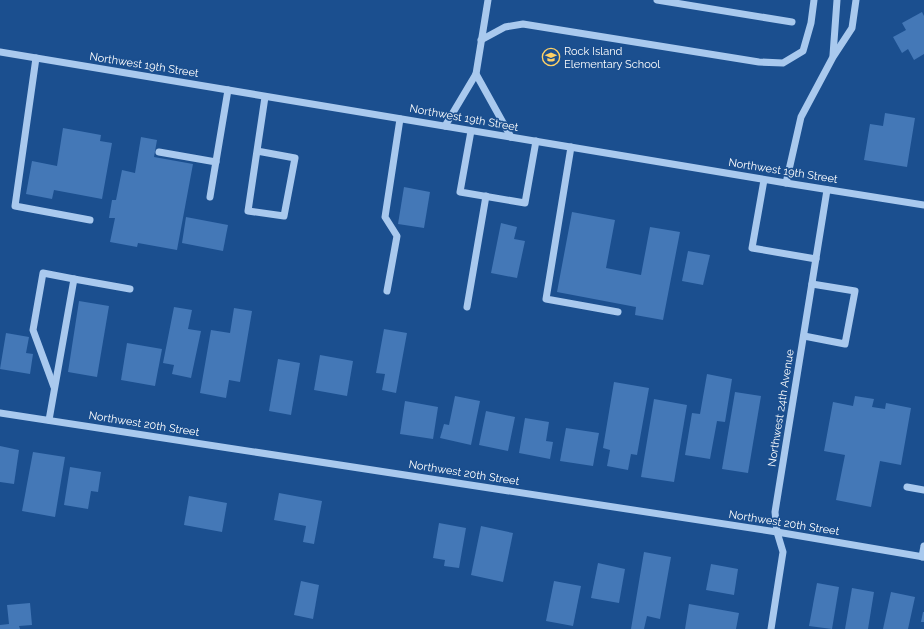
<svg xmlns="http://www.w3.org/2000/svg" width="924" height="629" font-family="Raleway,sans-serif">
<rect width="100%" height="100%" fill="#1b4f8f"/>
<g fill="#4478b7">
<polygon points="922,12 924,16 924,54 914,60 908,49 902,53 893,37 906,30 902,23"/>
<polygon points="885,113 915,118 907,167 864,160 870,124 883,126"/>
<polygon points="63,128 101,135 100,141 112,143 102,199 54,190 52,199 26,194 32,161 57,166"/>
<polygon points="141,137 157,140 154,157 193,164 177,250 138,243 137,247 110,242 115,218 109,218 112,200 116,200 122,170 135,173"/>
<polygon points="404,187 430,192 424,228 398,224"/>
<polygon points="572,212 615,220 606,268 641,275 650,227 680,232 663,320 635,315 636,307 557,292"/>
<polygon points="186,217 228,225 223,251 182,243"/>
<polygon points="501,223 517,227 514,239 525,241 517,278 491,273"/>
<polygon points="688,251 710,255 703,285 682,281"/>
<polygon points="79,301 109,306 97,377 68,372"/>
<polygon points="174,307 192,310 188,329 201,331 191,378 172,374 174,365 163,363"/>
<polygon points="234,308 252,311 240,382 229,380 226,398 200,393 211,330 230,333"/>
<polygon points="384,329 407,333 396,393 382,390 385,374 376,373"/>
<polygon points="6,333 29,337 26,353 33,354 30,374 0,369"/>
<polygon points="127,343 162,349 155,386 121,380"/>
<polygon points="320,355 353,361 347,396 314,390"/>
<polygon points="278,359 300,363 291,415 269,411"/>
<polygon points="707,374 732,379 725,422 717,421 710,459 685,455 692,413 700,414"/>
<polygon points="614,382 649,388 637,455 631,454 628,470 607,466 610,450 603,448"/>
<polygon points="735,392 761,396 748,473 722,469"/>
<polygon points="455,396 480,401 471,445 440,438 444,424 449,425"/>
<polygon points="855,396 874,399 872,407 885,409 886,403 911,408 901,465 880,461 871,507 836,500 845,455 824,451 833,402 853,406"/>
<polygon points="654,399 687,405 674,482 641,477"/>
<polygon points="405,401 438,407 433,439 400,434"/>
<polygon points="486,411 515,417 508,451 479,445"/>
<polygon points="525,418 549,422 546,441 553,442 550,459 519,453"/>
<polygon points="566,428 599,433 593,466 560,461"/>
<polygon points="0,446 19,450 14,484 0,482"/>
<polygon points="33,452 65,457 55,517 22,511"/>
<polygon points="70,467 101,472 98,492 91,491 88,509 64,505"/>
<polygon points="279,493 322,501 314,544 303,542 306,526 274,520"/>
<polygon points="189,496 227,503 222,532 184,525"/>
<polygon points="439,523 466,528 459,568 444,566 445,560 433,558"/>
<polygon points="481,526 513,533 503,582 471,575"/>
<polygon points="644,552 671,557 660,619 647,616 644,629 631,629"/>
<polygon points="598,563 625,569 619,603 591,598"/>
<polygon points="711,564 738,569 734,595 706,590"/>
<polygon points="301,581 319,585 313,619 294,615"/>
<polygon points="554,581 581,586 573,626 546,621"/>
<polygon points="817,583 839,587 832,629 809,626"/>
<polygon points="852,588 874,592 868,629 845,629"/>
<polygon points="891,592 915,597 908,629 883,629"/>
<polygon points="30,603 32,625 19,626 20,629 0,629 0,625 9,624 7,605"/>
<polygon points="689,604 739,613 736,629 685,629"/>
<polygon points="923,612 924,612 924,622 921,622"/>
</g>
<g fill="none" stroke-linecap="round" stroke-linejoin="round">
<g stroke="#a9c9ee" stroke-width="7">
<polyline points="657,0 792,22"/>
<polyline points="481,40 505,27 523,24 759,62 783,63 803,51 811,23 814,0"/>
<polyline points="0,52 786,183 924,205"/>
<polyline points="833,55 837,0"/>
<polyline points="36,58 15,206 90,220"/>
<polyline points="476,74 511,137"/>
<polyline points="445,126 476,74 488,0"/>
<polyline points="471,131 460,192 525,203 536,141"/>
<polyline points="571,147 546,299 618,312"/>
<polyline points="257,151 295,158 284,216 248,211 265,97"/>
<polyline points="159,152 216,162"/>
<polyline points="764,180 752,248 816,259"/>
<polyline points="786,183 801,117 833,57 852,28 856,0"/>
<polyline points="210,197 228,90"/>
<polyline points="387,291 397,236 385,217 400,119"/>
<polyline points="467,307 486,196"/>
<polyline points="804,336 845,344 855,291 812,284"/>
<polyline points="54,387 33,330 43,273 74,279"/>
<polyline points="0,413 777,532 924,557"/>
<polyline points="49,420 74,279 130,289"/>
<polyline points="907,487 924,490"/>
<polyline points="922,557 924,546"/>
<polyline points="771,629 783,552 777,532 775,512 827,190"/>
</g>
</g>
<defs>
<symbol id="school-ring" viewBox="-11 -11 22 22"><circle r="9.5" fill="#1b4f8f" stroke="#ffd166" stroke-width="1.5"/><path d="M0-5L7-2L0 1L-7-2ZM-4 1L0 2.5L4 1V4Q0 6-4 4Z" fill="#ffd166"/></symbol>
</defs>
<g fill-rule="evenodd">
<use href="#school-ring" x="541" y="47" width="20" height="20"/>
</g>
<g text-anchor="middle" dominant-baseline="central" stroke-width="3.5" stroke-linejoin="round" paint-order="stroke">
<g font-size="11" fill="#fff" stroke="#1b4f8f" text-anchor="start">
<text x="564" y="51">Rock Island<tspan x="564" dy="13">Elementary School</tspan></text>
</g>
<g font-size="11" fill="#fff" stroke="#1b4f8f">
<text transform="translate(144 65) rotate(9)">Northwest 19th Street</text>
<text transform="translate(464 118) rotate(10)">Northwest 19th Street</text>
<text transform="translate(783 171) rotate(9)">Northwest 19th Street</text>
<text transform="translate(781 408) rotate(-81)">Northwest 24th Avenue</text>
<text transform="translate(144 424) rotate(9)">Northwest 20th Street</text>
<text transform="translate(464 473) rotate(9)">Northwest 20th Street</text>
<text transform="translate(784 523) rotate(9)">Northwest 20th Street</text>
</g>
</g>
</svg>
